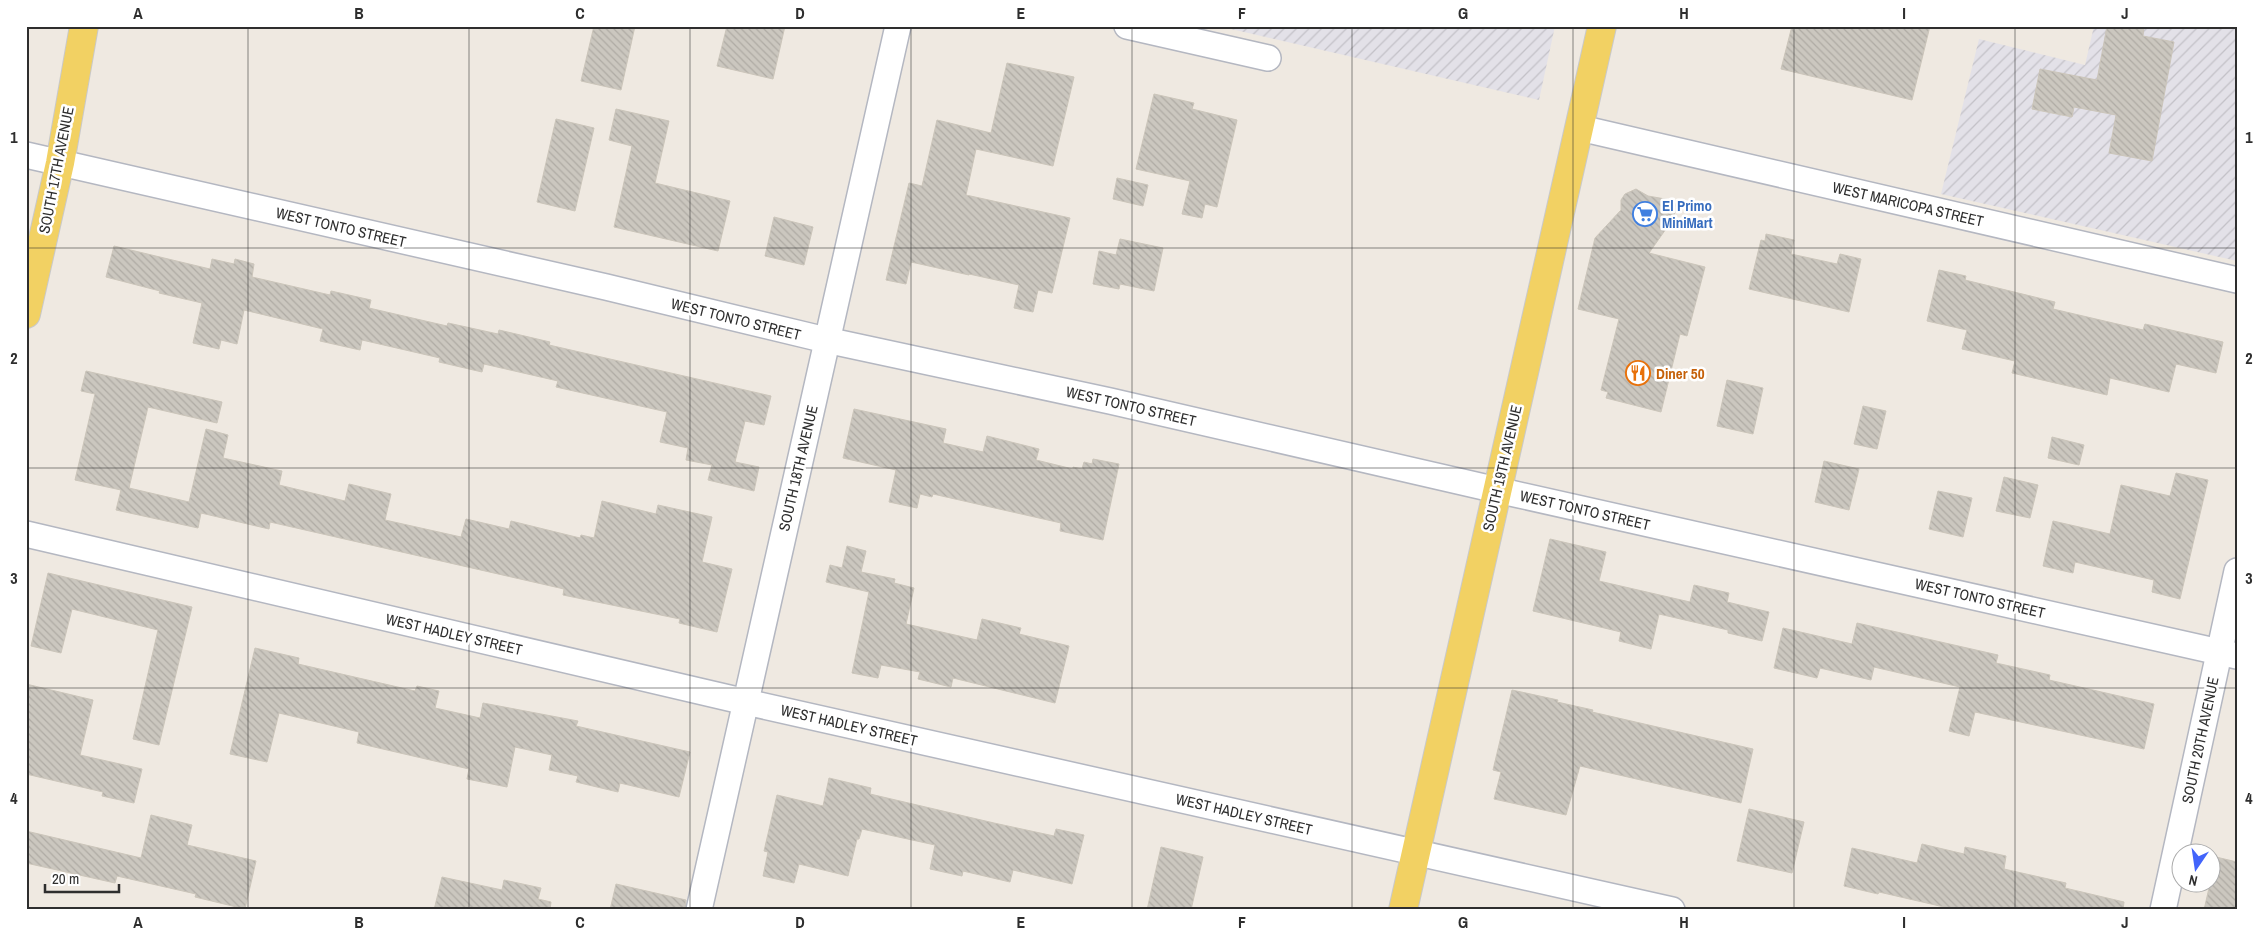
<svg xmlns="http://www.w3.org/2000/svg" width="2263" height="936" font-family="'Archivo Narrow',sans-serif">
<defs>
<pattern id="industrial-furrows" width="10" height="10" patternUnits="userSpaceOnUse" patternTransform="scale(1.25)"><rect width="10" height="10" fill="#e3e1e8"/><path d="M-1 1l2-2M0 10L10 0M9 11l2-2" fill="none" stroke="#c3c1c7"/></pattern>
<pattern id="building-back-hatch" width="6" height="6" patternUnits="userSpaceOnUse" patternTransform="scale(1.25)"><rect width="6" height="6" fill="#cbc7bf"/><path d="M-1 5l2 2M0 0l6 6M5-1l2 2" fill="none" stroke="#afaba4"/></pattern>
</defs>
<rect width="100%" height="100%" fill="#efe9e1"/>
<g fill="url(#industrial-furrows)">
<polygon points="1218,26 1555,26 1539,100"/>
<polygon points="2094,26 2237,26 2237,261 1941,194 1979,39 2085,65"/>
</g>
<g fill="url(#building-back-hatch)" stroke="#cbc5ba">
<polygon points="594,26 635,26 621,90 581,81"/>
<polygon points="727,26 785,26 773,79 717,66"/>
<polygon points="1792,26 1930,26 1912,100 1781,69"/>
<polygon points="2107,26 2144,26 2143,36 2174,42 2152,161 2109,153 2116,115 2074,107 2072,117 2032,109 2040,69 2097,80"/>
<polygon points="1007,63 1074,77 1053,166 976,149 966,195 1070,218 1052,293 1038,290 1033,312 1014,308 1019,285 969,274 969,275 911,262 906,284 886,280 909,183 922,186 937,120 991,133"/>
<polygon points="1154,94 1194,103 1192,109 1237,120 1217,207 1205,204 1202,218 1182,214 1190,181 1136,169"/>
<polygon points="616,109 669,121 655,183 730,201 718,251 614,227 632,146 609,140"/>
<polygon points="556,119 594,128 575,211 537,202"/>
<polygon points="1117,178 1148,185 1143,206 1113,199"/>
<polygon points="1636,189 1648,196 1671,200 1677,205 1673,219 1649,253 1705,267 1687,336 1680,334 1661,412 1606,398 1608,392 1601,390 1619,319 1578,309 1595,238 1621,210 1621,200 1625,194"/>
<polygon points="774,217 813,227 804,265 765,256"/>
<polygon points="1766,234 1794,240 1791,254 1837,264 1840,254 1861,259 1849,312 1749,289 1761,240 1765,241"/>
<polygon points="1120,239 1163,248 1154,291 1120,284 1119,289 1093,284 1099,251 1116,255"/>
<polygon points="114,246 210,269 212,259 234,264 235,259 254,264 252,277 330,295 331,291 371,300 369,308 447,326 448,323 498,334 499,330 550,342 549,345 771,396 764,425 745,421 735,462 759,467 754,491 708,480 712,465 686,460 688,448 660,442 667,412 556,387 558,381 484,364 482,372 439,362 440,358 362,340 360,350 320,341 323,329 244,310 237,344 221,340 219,349 193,343 202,303 159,293 160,291 106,277"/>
<polygon points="1939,270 1966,276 1965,280 2055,302 2053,309 2143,330 2145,324 2223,342 2216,373 2176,364 2169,392 2110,378 2107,395 2012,373 2015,361 1962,349 1967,330 1927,321"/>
<polygon points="86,371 222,402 217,423 148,407 129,488 189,502 206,429 228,435 223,458 282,471 279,485 345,501 349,484 391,494 385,520 461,537 466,519 509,529 511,521 580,538 581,535 594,538 602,501 656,514 658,505 712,517 702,562 732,569 717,632 679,623 680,619 563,595 564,589 270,522 269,529 201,513 198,528 116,510 121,490 75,480 95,394 81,391"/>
<polygon points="1727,380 1763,388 1753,434 1717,426"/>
<polygon points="1863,406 1886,411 1877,449 1854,444"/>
<polygon points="854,409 946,429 943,443 983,452 987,436 1039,449 1036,460 1073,469 1073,467 1082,469 1084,462 1092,464 1093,459 1119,464 1103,540 1060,531 1061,523 933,494 932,497 920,494 917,508 889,502 896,470 843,458"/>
<polygon points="2052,437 2084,445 2079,465 2048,458"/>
<polygon points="1824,461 1859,469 1849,510 1815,502"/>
<polygon points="2176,473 2208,480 2180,599 2152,592 2154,580 2075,562 2073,573 2043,566 2053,521 2110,534 2121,485 2170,496"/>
<polygon points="2004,477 2038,485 2030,518 1996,511"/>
<polygon points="1938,491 1972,498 1963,537 1929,529"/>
<polygon points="1550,539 1606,552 1599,581 1690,602 1694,585 1729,593 1727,602 1769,612 1762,641 1728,633 1728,630 1659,614 1651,649 1619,641 1621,632 1533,611"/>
<polygon points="847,546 866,551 861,572 895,579 894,583 914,588 906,624 977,640 982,619 1021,628 1019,634 1069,646 1055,703 953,678 951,687 918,679 920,672 881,665 878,678 852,673 869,592 826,582 830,565 842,568"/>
<polygon points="48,573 192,607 159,745 133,739 158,630 72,609 61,653 31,646"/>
<polygon points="1857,623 1998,655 1996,663 2050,675 2049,680 2154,704 2144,749 1975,712 1969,736 1949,731 1960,687 1874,667 1871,680 1820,668 1817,678 1774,668 1783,628 1852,644"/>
<polygon points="255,648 299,658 298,664 415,691 417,686 439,691 435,708 480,718 483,703 578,721 576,726 690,752 679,797 620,783 618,792 576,782 578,776 549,770 552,755 515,747 507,787 467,779 469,769 357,743 359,732 279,713 267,762 230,754"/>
<polygon points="26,684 93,700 80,755 142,769 134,803 102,796 103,792 26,774"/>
<polygon points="1512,690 1558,700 1557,702 1593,710 1592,712 1753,749 1741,803 1580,766 1566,815 1494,799 1501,772 1493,770"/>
<polygon points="829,778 871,788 870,794 994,823 1054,836 1056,829 1084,835 1072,884 1013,870 1010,882 963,871 962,876 930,869 935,845 862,829 859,839 857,839 848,876 799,864 794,883 763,876 768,852 764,851 777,795 823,806"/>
<polygon points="1749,809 1804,822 1792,873 1737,861"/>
<polygon points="151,815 192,825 187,845 256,861 245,909 195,897 196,894 117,876 115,883 26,863 26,831 141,858"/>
<polygon points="1922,844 1964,854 1965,847 2006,856 2004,869 2066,883 2065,888 2124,902 2123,910 1957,910 1879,892 1878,894 1844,886 1852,848 1917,863"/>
<polygon points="1161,847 1203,857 1191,910 1147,910"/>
<polygon points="2216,857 2237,862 2237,910 2204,910"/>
<polygon points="442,877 502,890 504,880 541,888 538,899 551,902 550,910 434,910"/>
<polygon points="616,884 686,900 685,910 610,910"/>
</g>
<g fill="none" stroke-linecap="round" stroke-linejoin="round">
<defs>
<g id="minor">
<polyline points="1127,26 1268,58"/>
<polyline points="1580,128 2237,280"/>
<polyline points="26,155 606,287 826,340 1110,401 1497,490 2237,656"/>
<polyline points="26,534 746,702 1672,910"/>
<polyline points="699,910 898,26"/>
<polyline points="2163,910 2237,571"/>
</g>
<g id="major">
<polyline points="26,314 60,163 84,26"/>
<polyline points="1403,910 1602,26"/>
</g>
</defs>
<use href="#minor" stroke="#b4b7c1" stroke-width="28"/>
<use href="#major" stroke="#c9c9c9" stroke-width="30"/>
<use href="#minor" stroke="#fff" stroke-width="25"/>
<use href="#major" stroke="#f2d163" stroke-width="28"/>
</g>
<path fill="none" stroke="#2e2e2e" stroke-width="1" stroke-opacity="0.55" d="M248,26V910M469,26V910M690,26V910M911,26V910M1132,26V910M1352,26V910M1573,26V910M1794,26V910M2015,26V910M26,248H2237M26,468H2237M26,688H2237"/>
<defs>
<symbol id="supermarket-ring" viewBox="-11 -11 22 22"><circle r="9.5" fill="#fff" stroke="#3f7fe0" stroke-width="1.5"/><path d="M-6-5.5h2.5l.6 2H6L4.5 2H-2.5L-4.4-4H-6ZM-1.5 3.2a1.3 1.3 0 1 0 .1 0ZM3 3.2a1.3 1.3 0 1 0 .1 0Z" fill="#3f7fe0"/></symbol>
<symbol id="restaurant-ring" viewBox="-11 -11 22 22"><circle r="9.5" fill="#fff" stroke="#e8710a" stroke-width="1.5"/><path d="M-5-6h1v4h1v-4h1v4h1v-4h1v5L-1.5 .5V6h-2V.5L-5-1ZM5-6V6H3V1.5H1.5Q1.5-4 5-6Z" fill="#e8710a"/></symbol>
</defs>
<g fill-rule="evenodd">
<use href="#supermarket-ring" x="1631" y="200" width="28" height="28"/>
<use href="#restaurant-ring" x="1624" y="359" width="28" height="28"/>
</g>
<g text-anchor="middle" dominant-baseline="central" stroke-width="5" stroke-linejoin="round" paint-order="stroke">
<g font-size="15" fill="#2e2e2e" stroke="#fff">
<text transform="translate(56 170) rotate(-79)">SOUTH 17TH AVENUE</text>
<text transform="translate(1908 204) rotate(13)">WEST MARICOPA STREET</text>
<text transform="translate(341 227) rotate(13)">WEST TONTO STREET</text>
<text transform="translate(736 319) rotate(14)">WEST TONTO STREET</text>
<text transform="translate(1131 406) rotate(13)">WEST TONTO STREET</text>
<text transform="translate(798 468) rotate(-77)">SOUTH 18TH AVENUE</text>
<text transform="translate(1502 468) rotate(-77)">SOUTH 19TH AVENUE</text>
<text transform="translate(1585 510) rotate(13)">WEST TONTO STREET</text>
<text transform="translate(1980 598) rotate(13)">WEST TONTO STREET</text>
<text transform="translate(454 634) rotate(13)">WEST HADLEY STREET</text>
<text transform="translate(849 725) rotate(13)">WEST HADLEY STREET</text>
<text transform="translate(2200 740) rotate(-78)">SOUTH 20TH AVENUE</text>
<text transform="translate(1244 814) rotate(13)">WEST HADLEY STREET</text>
</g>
<g font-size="15" font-weight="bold" fill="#366cbe" stroke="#fff" text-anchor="start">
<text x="1662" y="205">El Primo<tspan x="1662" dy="17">MiniMart</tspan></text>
</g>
<g font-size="15" font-weight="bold" fill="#c56008" stroke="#fff" text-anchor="start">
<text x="1656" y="373">Diner 50</text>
</g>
</g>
<rect width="2263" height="936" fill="none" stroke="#ffffff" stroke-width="55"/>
<g transform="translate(2196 868) rotate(193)"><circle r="24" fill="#ffffff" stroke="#ababab"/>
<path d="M0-4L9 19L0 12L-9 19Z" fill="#4264fb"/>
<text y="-8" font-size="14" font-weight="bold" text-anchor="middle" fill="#2e2e2e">N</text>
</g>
<path d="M45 884v8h74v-8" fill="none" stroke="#2e2e2e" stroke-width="2.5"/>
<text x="52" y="884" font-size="15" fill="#2e2e2e" stroke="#ffffff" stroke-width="4" paint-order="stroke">20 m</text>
<rect x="28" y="28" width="2208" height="880" fill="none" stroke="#2e2e2e" stroke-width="2"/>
<g font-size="16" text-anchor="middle" font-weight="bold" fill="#2e2e2e">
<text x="138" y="19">A</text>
<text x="359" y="19">B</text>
<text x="580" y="19">C</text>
<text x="800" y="19">D</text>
<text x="1021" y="19">E</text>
<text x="1242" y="19">F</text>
<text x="1463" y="19">G</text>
<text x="1684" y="19">H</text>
<text x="1904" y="19">I</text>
<text x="2125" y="19">J</text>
<text x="14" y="143">1</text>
<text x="2249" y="143">1</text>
<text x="14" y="364">2</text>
<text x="2249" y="364">2</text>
<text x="14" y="584">3</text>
<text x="2249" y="584">3</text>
<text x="14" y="804">4</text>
<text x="2249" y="804">4</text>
<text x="138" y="928">A</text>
<text x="359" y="928">B</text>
<text x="580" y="928">C</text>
<text x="800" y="928">D</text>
<text x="1021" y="928">E</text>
<text x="1242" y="928">F</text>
<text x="1463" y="928">G</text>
<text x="1684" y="928">H</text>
<text x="1904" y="928">I</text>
<text x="2125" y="928">J</text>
</g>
</svg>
